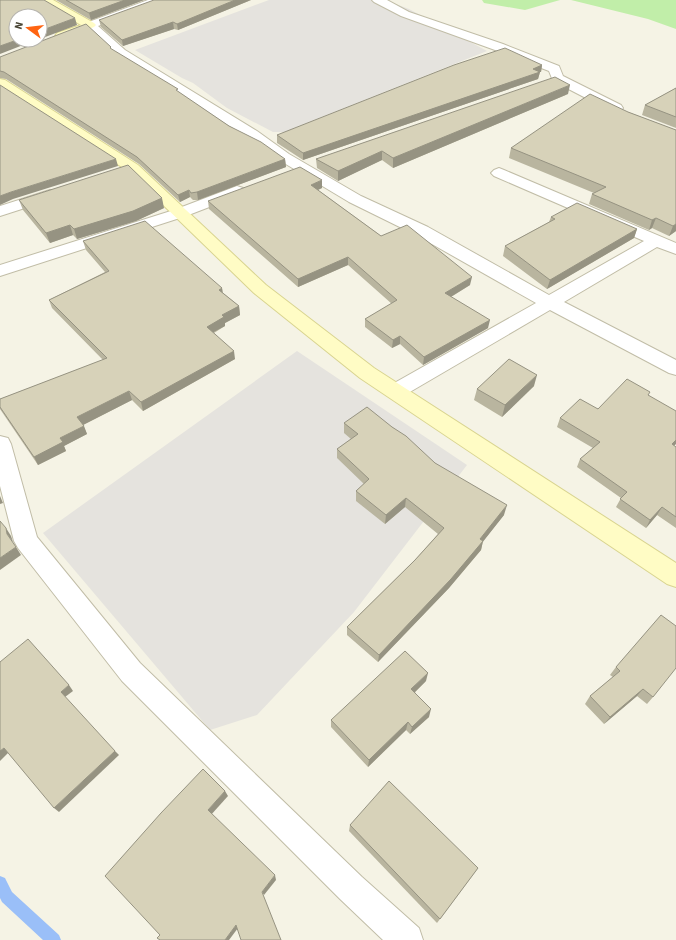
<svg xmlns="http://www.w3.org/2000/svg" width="676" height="940" font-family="'Source Sans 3',sans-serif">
<rect width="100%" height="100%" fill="#f5f3e5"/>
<g fill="#c1eea9">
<polygon points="482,0 560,0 525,10 484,3"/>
<polygon points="571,0 676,0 676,29 648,19"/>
</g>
<g fill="#e5e3de">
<polygon points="269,0 385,0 409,9 487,51 294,128 292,131 285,132 273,132 227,108 193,83 182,78 135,50"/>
<polygon points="297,351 467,465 354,612 257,715 210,730 43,533"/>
</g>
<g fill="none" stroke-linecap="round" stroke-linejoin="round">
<polygon fill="#9abff8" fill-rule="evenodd" points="0,876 5,878 12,892 59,935 61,940 43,940 2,902 0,898"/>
<defs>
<g id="street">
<polygon points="148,0 165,0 163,2 98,26 125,50 257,131 289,154 361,196 428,227 549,295 644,241 494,176 491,173 494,170 499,168 504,170 676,243 676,254 657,247 564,302 676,360 676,375 669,373 550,310 403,396 396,398 389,396 386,391 389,386 536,303 416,235 349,202 279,160 247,137 117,56 84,25 86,23"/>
<polygon points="372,0 387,0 409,12 503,44 559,66 563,76 621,105 623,108 621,111 616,112 611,111 553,81 549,71 495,50 401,16 374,2"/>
<polygon points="237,186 243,188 245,191 243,194 186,216 0,276 0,265 174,210"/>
<polygon points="50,190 56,192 58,195 56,198 0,216 0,206"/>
<polygon points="0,436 8,438 11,444 37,537 140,663 362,877 419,928 423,940 383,940 340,899 122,681 18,548 14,541 0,486"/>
</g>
<g id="secondary">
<polygon points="39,0 53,0 94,23 96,25 94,27 65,39 57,39 55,36 57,33 81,25 41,2"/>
<polygon points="0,79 5,80 138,165 266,285 374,368 676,563 676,587 667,584 360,378 254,293 128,171 0,89"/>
</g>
</defs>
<use href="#street" stroke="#c1bda7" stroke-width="2"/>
<use href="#secondary" stroke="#d9d490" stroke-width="2"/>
<use href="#street" fill="#fff" fill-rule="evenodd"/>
<use href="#secondary" fill="#fffcc5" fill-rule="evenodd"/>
</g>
<g fill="#b9b59f">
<polygon points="56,0 144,0 91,20"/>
<polygon points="251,0 178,30 174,29 123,46 101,27 99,20"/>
<polygon points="111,49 178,92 229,126 285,159 286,167 198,200 193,200 190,197 180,202 139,164 6,79 0,78 0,57"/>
<polygon points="542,65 541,72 540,72 538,79 303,160 277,143 277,135"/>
<polygon points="676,88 676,128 642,115 645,105"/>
<polygon points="568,94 393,168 382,160 338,181 317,168 316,159"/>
<polygon points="628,112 676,130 676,231 669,236 652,228 649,230 589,204 592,194 594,193 509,158 511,148"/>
<polygon points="322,188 318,190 381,236 470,285 451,297 488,328 423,365 400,344 392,348 365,327 365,319 392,304 348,265 298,287 209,209 208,201"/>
<polygon points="19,200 164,208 136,221 77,239 73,235 50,243 23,210"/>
<polygon points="551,217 637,229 634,238 547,289 503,256 505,246 549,222"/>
<polygon points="83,241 222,288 223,293 239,306 240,315 225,323 225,326 214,333 235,359 143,411 132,400 83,425 87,434 64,446 66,451 38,465 0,409 0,399 103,360 52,308 49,300 105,272 86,250"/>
<polygon points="534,386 502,417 474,400 477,389"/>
<polygon points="649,395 674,446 676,447 676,528 657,515 646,528 616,507 621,498 577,467 580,459 593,448 557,427 560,418"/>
<polygon points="344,423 392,427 435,463 504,515 483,541 481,550 449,588 378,662 347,635 347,627 415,560 438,534 405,507 385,524 356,501 356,491 364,484 337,458 337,449 351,439 344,433"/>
<polygon points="616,667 653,697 647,704 637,696 604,724 585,704 590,696 613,677 610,675"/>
<polygon points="426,681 415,692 429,717 410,734 406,730 368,767 331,727 331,720"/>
<polygon points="350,825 478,868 437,923 349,831"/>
</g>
<g fill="#969382">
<polygon points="125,0 144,0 91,20 89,13"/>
<polygon points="235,0 251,0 178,30 177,24"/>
<polygon points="75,18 77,25 40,39 40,31"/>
<polygon points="173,22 174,29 123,46 122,40"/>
<polygon points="17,40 36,40 0,54 0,46"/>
<polygon points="542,65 541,72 540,72 538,79 303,160 303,153"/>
<polygon points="570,85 568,94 393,168 393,158"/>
<polygon points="382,151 382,160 338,181 338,171"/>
<polygon points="116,159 118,166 13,199 0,205 0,196 11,192"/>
<polygon points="285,159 286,167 198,200 197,192"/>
<polygon points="322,180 322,188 311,193 311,185"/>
<polygon points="189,190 190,197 180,202 178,195"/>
<polygon points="162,198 164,208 136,221 77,239 74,229"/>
<polygon points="656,218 652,228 649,230 652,220"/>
<polygon points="676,224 676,231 669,236 673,226"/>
<polygon points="70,225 73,235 50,243 46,233"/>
<polygon points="637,229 634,238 547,289 550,280"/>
<polygon points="348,257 348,265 298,287 298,279"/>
<polygon points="472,277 470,285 444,301 445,293"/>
<polygon points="222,288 223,297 219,290"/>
<polygon points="239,306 240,315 225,323 225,326 208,335 207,327 222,315"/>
<polygon points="490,320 488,328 423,365 424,357"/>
<polygon points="400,336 400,344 392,348 393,340"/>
<polygon points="234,351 235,359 143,411 141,402"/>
<polygon points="537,375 534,386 502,417 505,405"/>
<polygon points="129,391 132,400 81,426 77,417"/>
<polygon points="84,426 87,434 64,446 66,451 38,465 34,457 60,438"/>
<polygon points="676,440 676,444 668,452 672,444"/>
<polygon points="0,496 3,503 0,504"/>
<polygon points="406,498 405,507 385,524 386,515"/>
<polygon points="507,505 504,515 482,543 483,541 481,550 449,588 378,662 379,655 480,539"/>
<polygon points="662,507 657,515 646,528 650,520"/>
<polygon points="6,528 11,536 13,542 7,534"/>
<polygon points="16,547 21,555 0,570 0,558"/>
<polygon points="428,673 426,681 410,697 411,689"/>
<polygon points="69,685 73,691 65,697 61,692"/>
<polygon points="643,689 637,696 604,724 610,717"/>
<polygon points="431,709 429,717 410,734 412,727"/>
<polygon points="408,722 406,730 368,767 369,760"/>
<polygon points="4,748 9,752 0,761 0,751"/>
<polygon points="115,751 119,755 59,812 54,808"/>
<polygon points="225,791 228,796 210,816 208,810"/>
<polygon points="275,875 276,880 264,895 262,892"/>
<polygon points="236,925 238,928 229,940 225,940"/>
</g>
<g fill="#d7d2b9" stroke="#969382">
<polygon points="0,0 44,0 75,18 40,31 40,16 16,16 16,40 17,40 0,46"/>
<polygon points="66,0 125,0 89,13"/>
<polygon points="154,0 235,0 177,24 173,22 122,40 99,20"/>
<polygon points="86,24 111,47 110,48 178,89 176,90 229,126 261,142 285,159 197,192 191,193 189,190 178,195 137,157 4,72 0,71 0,57"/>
<polygon points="505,48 542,65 533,69 540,72 303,153 277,135 454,65"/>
<polygon points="555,77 570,85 393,158 382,151 338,171 316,159"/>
<polygon points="0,85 116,159 11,192 0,196"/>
<polygon points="676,88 676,117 645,105"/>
<polygon points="590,94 628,112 676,130 676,224 673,226 656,218 652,220 592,194 606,187 511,148"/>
<polygon points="128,165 162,198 133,211 74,229 70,225 46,233 19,200"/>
<polygon points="300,167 322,180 311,185 381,236 407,225 472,277 445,293 490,320 424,357 400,336 393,340 365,319 397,300 348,257 298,279 208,201"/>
<polygon points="577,203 637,229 550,280 505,246 555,219 551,217"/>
<polygon points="145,221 222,288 219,290 239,306 222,315 224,317 207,327 234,351 141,402 129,391 77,417 84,426 60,438 63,442 34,457 0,407 0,399 107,358 49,300 109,271 83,241"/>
<polygon points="509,359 537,375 505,405 477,389"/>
<polygon points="627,379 650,392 648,395 676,411 676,440 672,444 676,447 676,517 662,507 650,520 620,499 627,492 580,459 600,442 560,418 580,399 598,409"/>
<polygon points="367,407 392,427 406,436 435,463 507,505 480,539 483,541 451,579 379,655 347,627 415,560 444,528 406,498 386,515 356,491 369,479 337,449 358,434 344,423"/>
<polygon points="0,521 6,528 7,534 16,547 0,558"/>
<polygon points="661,615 676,626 676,668 653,697 643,689 610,717 590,696 620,671 616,667"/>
<polygon points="28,639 69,685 61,692 115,751 54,808 4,748 0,751 0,662"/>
<polygon points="405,651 428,673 411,689 431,709 412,727 408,722 369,760 331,720"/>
<polygon points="203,769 225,791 208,810 275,875 262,892 281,940 241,940 236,925 225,940 160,940 157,938 160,935 105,876 161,813"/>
<polygon points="389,781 478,868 440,919 350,825"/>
</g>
<g transform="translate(28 28) rotate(285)"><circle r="19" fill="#ffffff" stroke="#b6b4ae"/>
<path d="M0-3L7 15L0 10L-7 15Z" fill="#ff6412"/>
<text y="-6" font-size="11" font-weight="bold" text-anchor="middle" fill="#484434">N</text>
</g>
</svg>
